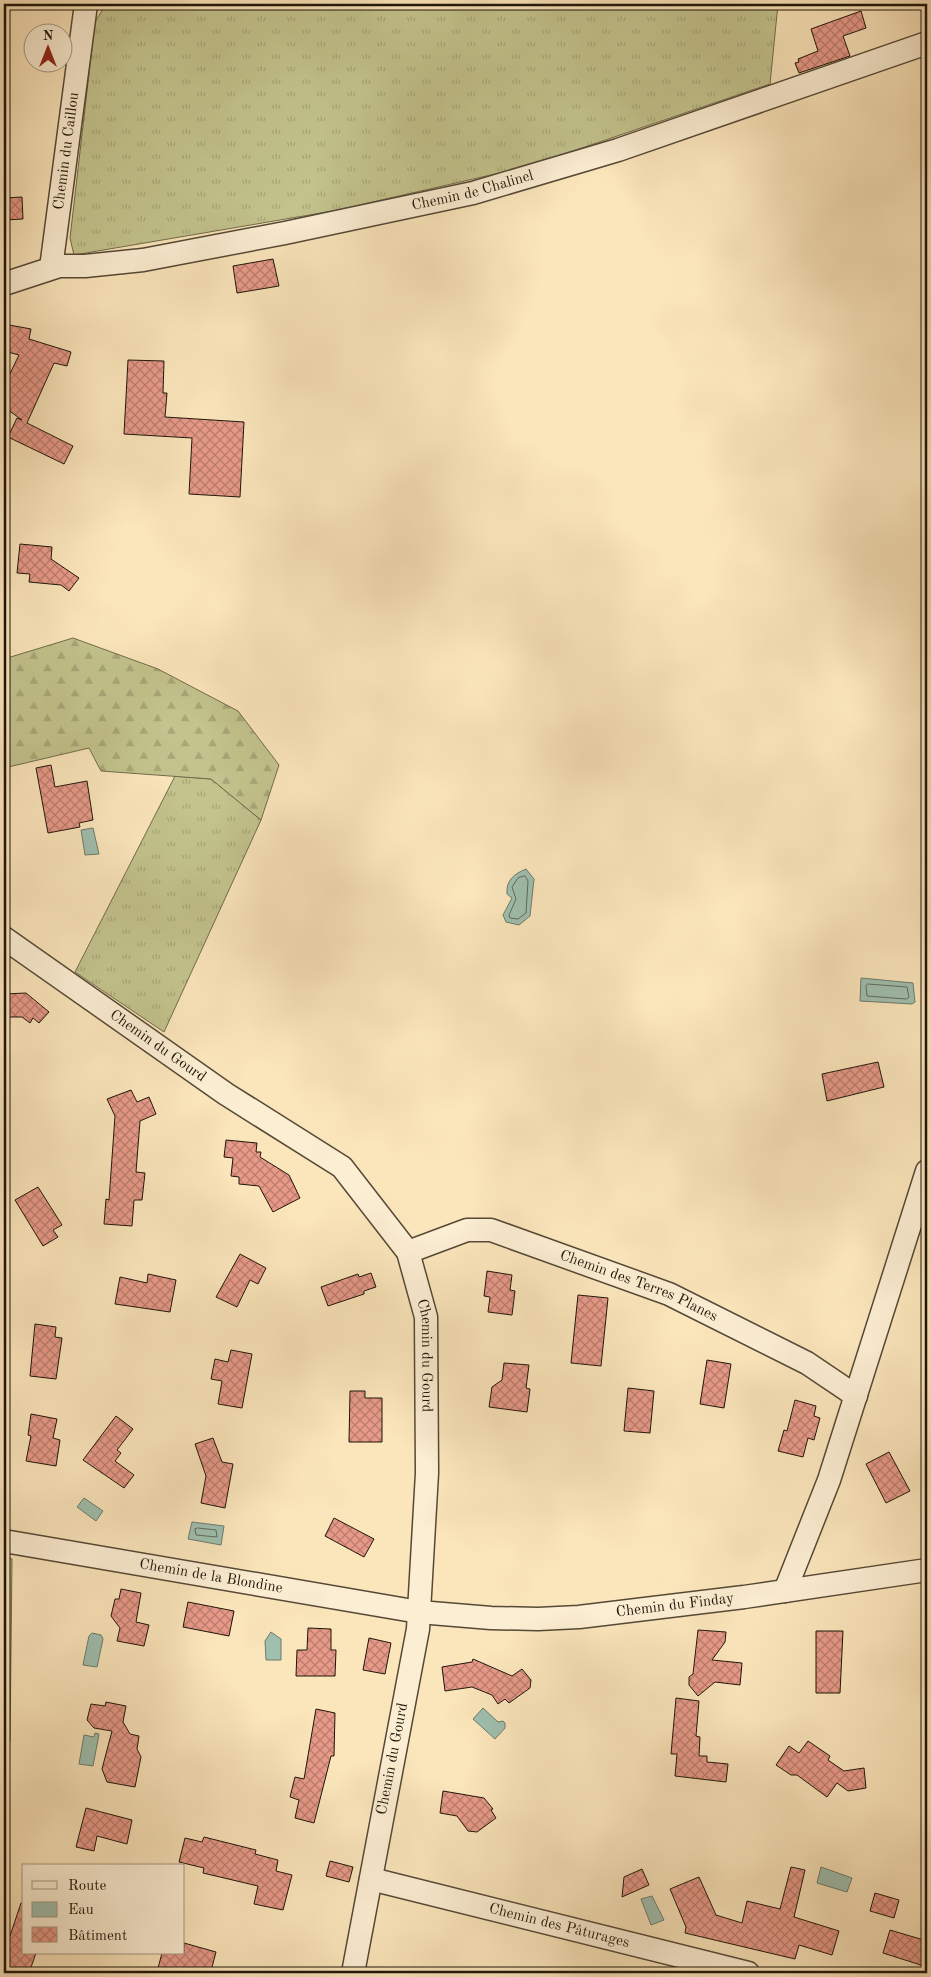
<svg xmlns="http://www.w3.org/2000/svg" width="931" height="1977" font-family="'Old Standard TT',serif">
<defs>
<pattern id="grass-tufts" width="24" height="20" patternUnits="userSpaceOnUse" patternTransform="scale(1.25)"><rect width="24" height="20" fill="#c3c38d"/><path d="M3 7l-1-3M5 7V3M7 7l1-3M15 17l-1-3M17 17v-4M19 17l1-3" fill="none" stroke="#a7a778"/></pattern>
<pattern id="forest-firs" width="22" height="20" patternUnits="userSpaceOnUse" patternTransform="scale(1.25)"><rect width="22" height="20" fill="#c3c38d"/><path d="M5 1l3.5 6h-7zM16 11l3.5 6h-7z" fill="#a7a778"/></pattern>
<pattern id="building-cross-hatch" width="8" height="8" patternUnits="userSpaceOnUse" patternTransform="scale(1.25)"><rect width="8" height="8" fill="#e89a89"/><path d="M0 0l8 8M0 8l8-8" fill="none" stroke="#bb7c6e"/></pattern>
</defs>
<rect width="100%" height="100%" fill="#fbe5bb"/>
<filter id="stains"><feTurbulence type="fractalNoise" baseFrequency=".004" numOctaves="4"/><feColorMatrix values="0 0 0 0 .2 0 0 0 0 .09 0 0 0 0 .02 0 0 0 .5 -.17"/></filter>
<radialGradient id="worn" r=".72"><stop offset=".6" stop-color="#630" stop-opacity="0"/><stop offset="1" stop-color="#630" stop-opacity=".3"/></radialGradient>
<g fill="url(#grass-tufts)" stroke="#706c4b">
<polygon points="106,4 778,4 770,84 526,167 333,211 74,255 70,238 95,22"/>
<polygon points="175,776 211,779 261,820 164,1032 75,972"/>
<polygon points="4,1557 12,1559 10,1742 4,1741"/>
</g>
<polygon fill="url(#forest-firs)" stroke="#706c4b" points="73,638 158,669 238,711 279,765 261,820 211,779 101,771 89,748 4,768 4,659"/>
<g fill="#9fbfaf" stroke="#6b7b6d">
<polygon points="93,828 99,854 85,855 81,830"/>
<path d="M526,869L534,879L530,916L519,925L506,922L503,915L512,898L507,894C506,880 514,874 526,869Z"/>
<polygon points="861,978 913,983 915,1002 912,1004 860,1001"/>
<polygon points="84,1498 103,1511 96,1521 77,1507"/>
<polygon points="192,1522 224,1526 221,1545 188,1539"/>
<polygon points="271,1632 281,1639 281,1660 266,1660 265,1641"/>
<polygon points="92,1633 101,1635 103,1639 97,1667 83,1665 89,1636"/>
<polygon points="483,1708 498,1722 503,1721 505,1723 505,1728 495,1739 473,1719"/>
<polygon points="95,1733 99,1734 93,1766 79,1764 84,1735 94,1737"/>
<polygon points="821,1867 852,1878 847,1892 817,1883"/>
<polygon points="652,1896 664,1920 651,1925 641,1899"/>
</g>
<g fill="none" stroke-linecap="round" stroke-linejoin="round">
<g stroke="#5e6a5c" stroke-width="1">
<polygon points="525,876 528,881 526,913 518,919 510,918 509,915 516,899 512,887 518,878"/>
<polygon points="868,984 907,987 909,997 906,999 867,996 866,986"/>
<polygon points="198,1528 216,1530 217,1537 196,1535 195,1529"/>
</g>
</g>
<g fill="url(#building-cross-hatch)" stroke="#1e1509">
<polygon points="861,11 866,28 843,36 850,56 799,73 795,63 799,62 798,59 818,51 811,29"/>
<polygon points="22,197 23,219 4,220 4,198"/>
<polygon points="273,259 279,286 237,293 233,266"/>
<polygon points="4,324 31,329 29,339 71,352 67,366 54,363 27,423 73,446 64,464 8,437 17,418 22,420 4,407 4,386 19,355 4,351"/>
<polygon points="128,360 164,361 163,393 167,393 165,417 244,422 240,497 189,494 192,438 124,434"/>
<polygon points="20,544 52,547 51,559 79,578 69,591 61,585 29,582 30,574 17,573"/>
<polygon points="51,765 55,787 87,781 93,820 79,823 80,827 48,833 36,768"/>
<polygon points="26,993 49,1012 39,1023 33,1018 30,1023 22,1017 4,1017 4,994"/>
<polygon points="878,1062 884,1087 827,1101 822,1074"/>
<polygon points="131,1090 137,1102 149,1097 156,1114 140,1121 136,1172 145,1173 142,1200 134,1200 132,1226 104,1224 106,1199 109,1200 115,1116 107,1099"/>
<polygon points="226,1140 257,1143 256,1152 261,1152 260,1157 289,1175 300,1198 273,1212 259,1186 239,1184 239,1177 231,1176 233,1158 224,1157"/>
<polygon points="38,1187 62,1225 53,1230 58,1237 43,1246 15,1200"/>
<polygon points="240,1254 266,1268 258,1284 250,1280 237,1307 216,1297"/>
<polygon points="487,1271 512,1275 510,1290 515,1291 512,1315 488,1312 490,1297 484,1296"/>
<polygon points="371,1273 376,1287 364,1291 364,1294 328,1306 321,1287 358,1274 359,1277"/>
<polygon points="148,1274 176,1280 170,1312 115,1304 120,1277 147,1283"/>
<polygon points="578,1295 608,1298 601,1366 571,1363"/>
<polygon points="35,1324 56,1327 55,1337 62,1338 56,1379 30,1376"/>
<polygon points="231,1350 252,1354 242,1408 218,1404 222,1381 211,1379 215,1359 228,1362"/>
<polygon points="707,1360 731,1364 724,1408 700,1404"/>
<polygon points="504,1363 529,1365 526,1388 530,1389 527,1412 489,1407 492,1387 502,1380"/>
<polygon points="628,1388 654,1391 650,1433 624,1431"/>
<polygon points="350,1391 365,1391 365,1398 382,1398 382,1442 349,1442"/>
<polygon points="795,1400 816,1406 814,1416 820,1418 814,1440 808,1438 803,1457 778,1451 784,1430 787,1431"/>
<polygon points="31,1414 57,1419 53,1438 60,1440 56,1466 26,1461 31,1436 28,1435"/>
<polygon points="116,1416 133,1429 117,1450 121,1453 115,1461 134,1475 124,1488 83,1460"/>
<polygon points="213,1438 222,1462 233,1464 225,1508 201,1503 206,1476 195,1444"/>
<polygon points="889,1452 910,1491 886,1503 866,1464"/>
<polygon points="334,1518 374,1539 364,1557 325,1536"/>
<polygon points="121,1589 141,1593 136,1622 149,1625 144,1646 117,1641 120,1628 111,1616 115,1599 119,1599"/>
<polygon points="188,1602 234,1611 229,1636 183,1627"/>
<polygon points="308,1628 331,1629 331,1650 336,1650 335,1676 296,1676 297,1650 307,1650"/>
<polygon points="698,1630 726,1632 725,1642 712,1660 742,1663 740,1685 715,1682 698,1696 689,1685 689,1677 693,1674"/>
<polygon points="816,1631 843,1631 840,1693 816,1693"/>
<polygon points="369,1638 391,1643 385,1674 363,1670"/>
<polygon points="473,1659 512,1676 522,1669 531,1680 530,1688 509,1703 505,1699 498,1704 492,1695 472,1687 445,1691 442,1667 472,1662"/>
<polygon points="676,1698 699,1701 696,1736 700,1737 699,1756 707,1756 707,1762 728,1764 726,1782 675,1776 677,1754 671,1754"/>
<polygon points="106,1702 126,1706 123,1722 130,1734 139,1736 137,1749 141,1757 135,1787 107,1782 102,1769 112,1731 94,1728 87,1720 91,1704 105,1706"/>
<polygon points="316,1709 335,1713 334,1756 331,1756 314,1823 295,1818 299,1800 290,1797 295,1777 304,1779"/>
<polygon points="808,1741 830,1756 828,1760 844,1771 864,1768 866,1788 848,1791 837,1783 827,1797 797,1775 791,1775 776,1765 789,1746 799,1753"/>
<polygon points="443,1791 484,1798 493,1809 491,1810 496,1818 477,1832 468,1831 457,1816 440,1813"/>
<polygon points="86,1808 132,1820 127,1844 97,1836 94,1851 76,1847"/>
<polygon points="204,1837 256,1850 255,1854 278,1860 276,1871 292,1875 283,1910 254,1904 258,1886 203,1873 204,1868 179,1862 185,1838 202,1842"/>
<polygon points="330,1861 353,1867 349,1882 326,1876"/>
<polygon points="791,1867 805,1870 794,1917 839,1931 832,1955 799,1945 795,1959 685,1933 686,1927 670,1889 699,1877 716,1915 742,1923 747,1901 780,1909"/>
<polygon points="642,1869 649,1885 622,1897 624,1877"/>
<polygon points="875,1893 899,1900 894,1918 870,1911"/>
<polygon points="21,1903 24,1903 24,1953 36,1953 29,1973 4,1973 4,1954"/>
<polygon points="890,1930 927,1941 927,1967 883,1953"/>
<polygon points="184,1943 216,1952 211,1971 203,1969 202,1973 179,1973 158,1968 162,1953 184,1953"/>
</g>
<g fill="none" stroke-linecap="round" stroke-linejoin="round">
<defs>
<g id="minor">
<path id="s1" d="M51,268L86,4"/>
<path id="s2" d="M4,284L59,266H85L143,260L285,233L473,193L618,150L927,43"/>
<path id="s3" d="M4,938L226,1094L342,1167L408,1252L426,1317L427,1473L418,1629L353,1973"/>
<path id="s4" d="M408,1252L467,1230H491L669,1294L807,1363L856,1396"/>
<path id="s5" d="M4,1541L419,1612L491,1618L538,1619L579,1617L744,1597L927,1570"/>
<polyline points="785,1591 829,1480 927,1171"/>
<path id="s6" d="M371,1879L748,1973"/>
</g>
</defs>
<use href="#minor" stroke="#554936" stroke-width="25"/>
<use href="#minor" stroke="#fceed3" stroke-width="22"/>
</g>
<g text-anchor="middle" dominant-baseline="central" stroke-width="4" stroke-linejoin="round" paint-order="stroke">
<g font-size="15" fill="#1e1509" stroke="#fceed3">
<text stroke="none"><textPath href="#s1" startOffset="118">Chemin du Caillou</textPath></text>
<text stroke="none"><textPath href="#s2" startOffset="479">Chemin de Chalinel</textPath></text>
<text stroke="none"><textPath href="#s3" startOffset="188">Chemin du Gourd</textPath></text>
<text stroke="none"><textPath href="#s4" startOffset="245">Chemin des Terres Planes</textPath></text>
<text stroke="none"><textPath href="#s3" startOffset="622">Chemin du Gourd</textPath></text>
<text stroke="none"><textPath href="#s5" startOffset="210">Chemin de la Blondine</textPath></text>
<text stroke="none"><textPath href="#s5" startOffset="678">Chemin du Finday</textPath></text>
<text transform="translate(393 1759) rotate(-79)">Chemin du Gourd</text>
<text stroke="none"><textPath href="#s6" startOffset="194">Chemin des Pâturages</textPath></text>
</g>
</g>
<rect width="931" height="1977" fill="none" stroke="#fbe5bb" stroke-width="20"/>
<rect x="5" y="5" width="921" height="1967" fill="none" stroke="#1e1509" stroke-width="2.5"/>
<rect x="10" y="10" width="911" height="1957" fill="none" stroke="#1e1509"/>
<rect x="22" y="1864" width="162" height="90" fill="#fceed3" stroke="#a39782"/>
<rect x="32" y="1881" width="25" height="8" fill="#fceed3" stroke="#a39782"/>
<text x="68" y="1890" font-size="15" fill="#1e1509">Route</text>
<rect x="32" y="1902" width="25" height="15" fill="#9fbfaf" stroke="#a39782"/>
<text x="68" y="1914" font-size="15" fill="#1e1509">Eau</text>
<rect x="32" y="1927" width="25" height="15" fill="url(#building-cross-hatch)" stroke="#a39782"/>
<text x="68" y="1940" font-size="15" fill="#1e1509">Bâtiment</text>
<g transform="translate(48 48)"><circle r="24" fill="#fceed3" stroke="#a39782"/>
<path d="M0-4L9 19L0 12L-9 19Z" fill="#8f2418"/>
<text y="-8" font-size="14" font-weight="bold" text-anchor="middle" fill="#1e1509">N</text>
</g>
<rect width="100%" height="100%" filter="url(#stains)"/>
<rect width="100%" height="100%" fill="url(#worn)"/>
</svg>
